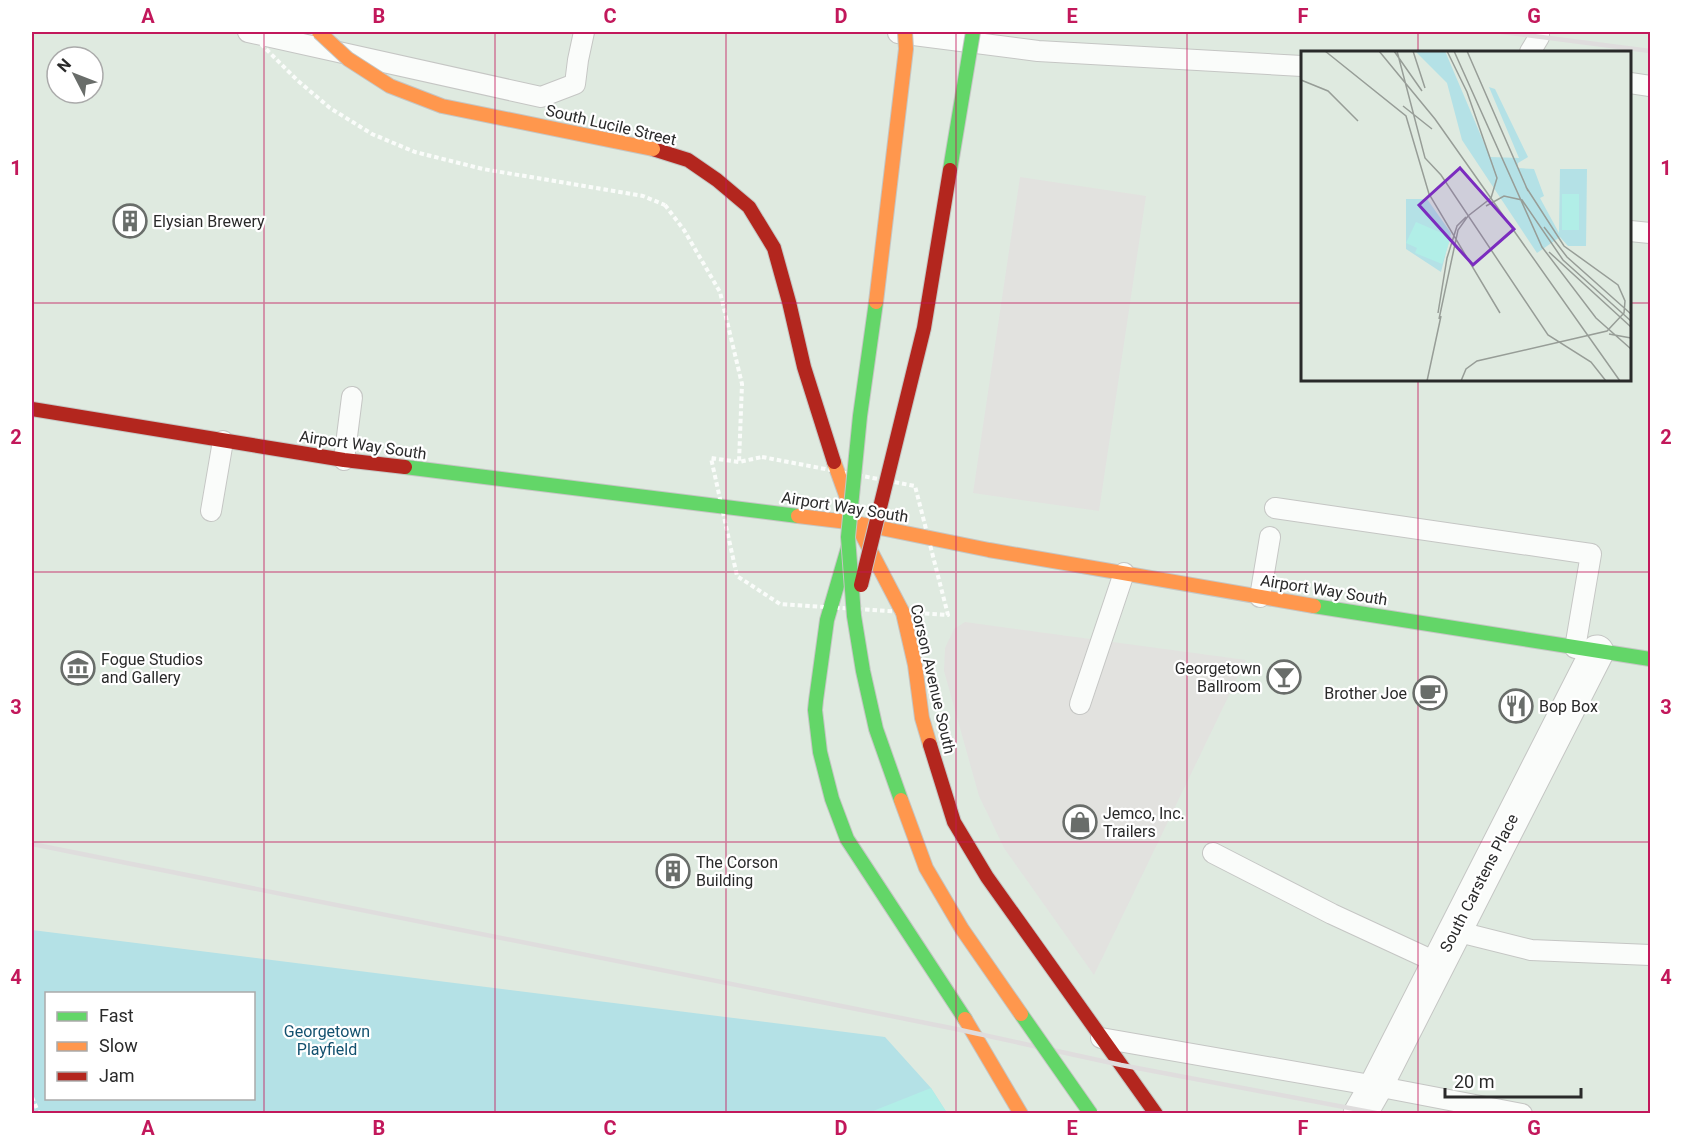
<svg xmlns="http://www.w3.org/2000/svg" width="1682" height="1145" font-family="Roboto,sans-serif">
<rect width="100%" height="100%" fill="#dfeae0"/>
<g fill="#e2e2df">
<polygon points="1020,177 1146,196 1099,511 973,493"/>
<polygon points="965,622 1246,660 1094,975 1004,848 979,796 944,671 945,648 954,629"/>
</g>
<path fill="#b4e1e6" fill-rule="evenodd" d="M32,930L885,1037L931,1088L947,1113L32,1114ZM46,994H254V1098H46Z"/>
<polygon fill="#b1eee7" points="931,1088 947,1113 868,1113"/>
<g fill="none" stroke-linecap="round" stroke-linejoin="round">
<defs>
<g id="lane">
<polyline points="248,32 541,97 575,84 578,60 584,32"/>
<polyline points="898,33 1038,51 1302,66"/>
<polyline points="1530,52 1539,37 1539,32"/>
<polyline points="1630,83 1650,86"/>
<polyline points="1630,231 1650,233"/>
<polyline points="344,460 352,397"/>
<polyline points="1275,508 1591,554 1575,648"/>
<polyline points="211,511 223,441"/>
<polyline points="1260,597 1270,537"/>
<polyline points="1080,704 1124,573"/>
<polyline points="1213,853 1332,914 1438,963"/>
<polyline points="1455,931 1531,950 1650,955"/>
<polyline points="1101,1038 1376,1086 1522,1114"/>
</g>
<polyline id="street" points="1360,1114 1376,1086 1597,652"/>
<g id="fast">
<polyline points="405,467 798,516"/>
<polyline points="848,548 827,620 816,700 815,710 820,752 832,799 847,839 965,1019"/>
<polyline points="1314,606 1650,659"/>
</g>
<g id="slow">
<polyline points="834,462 856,523 903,613 915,665 922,718 930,745"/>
<polyline points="798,516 856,523 989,550 1314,606"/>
<polyline points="965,1019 1021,1114"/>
</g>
<g id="jam">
<polyline points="653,149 688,160 717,180 749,207 774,248 789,302 804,367 834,462"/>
<polyline points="32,409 344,460 405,467"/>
<polyline points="930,745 954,822 987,877 1156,1114"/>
</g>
</defs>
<use href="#lane" stroke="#c5c6c4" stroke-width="22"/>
<use href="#street" stroke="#c5c6c4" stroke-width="35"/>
<use href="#fast" stroke="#c5c6c4" stroke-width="16"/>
<use href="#slow" stroke="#c5c6c4" stroke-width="16"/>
<use href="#jam" stroke="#c5c6c4" stroke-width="16"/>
<g stroke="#fafcfa" stroke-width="4" stroke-dasharray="4.5 3" stroke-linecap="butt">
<polyline points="665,205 684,230 720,292 742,384 739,462"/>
<polygon points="762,457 915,486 948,615 780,604 737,576 711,458 739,462"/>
<polyline points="32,1097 39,1114"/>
</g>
<use href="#lane" stroke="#fafcfa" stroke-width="20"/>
<use href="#street" stroke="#fafcfa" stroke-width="33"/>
<use href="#fast" stroke="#63d668" stroke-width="14"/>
<use href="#slow" stroke="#ff974d" stroke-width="14"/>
<use href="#jam" stroke="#b3261e" stroke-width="14"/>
<g stroke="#dfdddd" stroke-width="4.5">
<polyline points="1502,32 1650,51"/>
<polyline points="32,844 956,1029 1121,1065 1381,1114"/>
</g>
<defs>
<g id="fast-bridge">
<polyline points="950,170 973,32"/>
<polyline points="876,302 860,416 848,537 854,616 863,671 876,729 901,800"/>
<polyline points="1021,1014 1091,1114"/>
</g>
<g id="slow-bridge">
<polyline points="319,32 348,59 390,86 442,106 653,149"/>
<polyline points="876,302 906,49 905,32"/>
<polyline points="901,800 926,868 962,929 1021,1014"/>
</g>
<polyline id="jam-bridge" points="861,585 924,328 950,170"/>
</defs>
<use href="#fast-bridge" stroke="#c5c6c4" stroke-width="16" stroke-linecap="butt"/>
<use href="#slow-bridge" stroke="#c5c6c4" stroke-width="16" stroke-linecap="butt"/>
<use href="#jam-bridge" stroke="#c5c6c4" stroke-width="16" stroke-linecap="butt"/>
<polyline stroke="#fafcfa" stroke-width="4" stroke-dasharray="4.5 3" stroke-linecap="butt" points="252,32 258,41 297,80 330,108 372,134 415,152 483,169 643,196 665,205"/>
<use href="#fast-bridge" stroke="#63d668" stroke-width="14"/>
<use href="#slow-bridge" stroke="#ff974d" stroke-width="14"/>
<use href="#jam-bridge" stroke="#b3261e" stroke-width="14"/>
</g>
<path fill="none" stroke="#c2185b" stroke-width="1.5" stroke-opacity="0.55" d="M264,32V1114M495,32V1114M726,32V1114M956,32V1114M1187,32V1114M1418,32V52M32,303H1302M1630,303H1650M1418,380V1114M32,572H1650M32,842H1650"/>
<defs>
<symbol id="building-ring" viewBox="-11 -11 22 22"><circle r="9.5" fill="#fff" stroke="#696d6a" stroke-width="1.5"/><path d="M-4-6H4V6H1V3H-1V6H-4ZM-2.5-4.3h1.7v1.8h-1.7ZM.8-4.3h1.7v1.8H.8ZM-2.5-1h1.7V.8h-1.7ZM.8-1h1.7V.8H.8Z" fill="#696d6a"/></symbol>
<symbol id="museum-ring" viewBox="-11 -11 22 22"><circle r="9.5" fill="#fff" stroke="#696d6a" stroke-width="1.5"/><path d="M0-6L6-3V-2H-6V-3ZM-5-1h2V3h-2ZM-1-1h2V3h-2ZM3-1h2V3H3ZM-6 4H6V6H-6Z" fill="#696d6a"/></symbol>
<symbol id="bar-ring" viewBox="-11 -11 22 22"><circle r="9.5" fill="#fff" stroke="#696d6a" stroke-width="1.5"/><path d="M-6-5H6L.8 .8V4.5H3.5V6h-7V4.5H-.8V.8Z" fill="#696d6a"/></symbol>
<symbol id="cafe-ring" viewBox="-11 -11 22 22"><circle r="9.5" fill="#fff" stroke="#696d6a" stroke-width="1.5"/><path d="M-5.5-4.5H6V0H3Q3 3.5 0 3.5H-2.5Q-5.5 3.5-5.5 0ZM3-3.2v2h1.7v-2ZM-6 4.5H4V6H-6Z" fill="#696d6a"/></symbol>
<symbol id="restaurant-ring" viewBox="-11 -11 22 22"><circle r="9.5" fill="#fff" stroke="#696d6a" stroke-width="1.5"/><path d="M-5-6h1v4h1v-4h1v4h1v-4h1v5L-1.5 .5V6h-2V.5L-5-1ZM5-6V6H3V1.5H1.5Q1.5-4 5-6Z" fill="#696d6a"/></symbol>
<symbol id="shop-ring" viewBox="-11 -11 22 22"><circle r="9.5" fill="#fff" stroke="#696d6a" stroke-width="1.5"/><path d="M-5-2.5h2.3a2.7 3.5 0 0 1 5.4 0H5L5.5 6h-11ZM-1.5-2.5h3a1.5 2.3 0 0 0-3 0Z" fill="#696d6a"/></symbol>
</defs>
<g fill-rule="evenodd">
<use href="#building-ring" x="111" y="202" width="38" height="38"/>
<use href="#museum-ring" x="59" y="649" width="38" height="38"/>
<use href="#bar-ring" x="1265" y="658" width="38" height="38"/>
<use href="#cafe-ring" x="1411" y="674" width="38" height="38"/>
<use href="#restaurant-ring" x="1497" y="687" width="38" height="38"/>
<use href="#shop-ring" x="1061" y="803" width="38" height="38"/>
<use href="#building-ring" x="654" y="852" width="38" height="38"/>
</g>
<g text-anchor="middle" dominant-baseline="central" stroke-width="4.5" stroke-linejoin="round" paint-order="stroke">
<g font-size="16" fill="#2a2a2a" stroke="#fff">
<text transform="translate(611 125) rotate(13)">South Lucile Street</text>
<text transform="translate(363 445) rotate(8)">Airport Way South</text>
<text transform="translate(845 507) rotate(9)">Airport Way South</text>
<text transform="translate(1324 590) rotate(9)">Airport Way South</text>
<text transform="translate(933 679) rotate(77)">Corson Avenue South</text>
<text transform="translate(1479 883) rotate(-63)">South Carstens Place</text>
</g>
<g font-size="16" fill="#2a2a2a" stroke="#fff" text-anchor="start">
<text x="153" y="221">Elysian Brewery</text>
<text x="101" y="659">Fogue Studios<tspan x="101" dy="18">and Gallery</tspan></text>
<text x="1261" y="668" text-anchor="end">Georgetown<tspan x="1261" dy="18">Ballroom</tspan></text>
<text x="1407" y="693" text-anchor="end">Brother Joe</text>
<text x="1539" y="706">Bop Box</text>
<text x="1103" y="813">Jemco, Inc.<tspan x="1103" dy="18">Trailers</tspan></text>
<text x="696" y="862">The Corson<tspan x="696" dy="18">Building</tspan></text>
</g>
<g font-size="16" fill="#13516f" stroke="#fff">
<text x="327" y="1031">Georgetown<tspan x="327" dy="18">Playfield</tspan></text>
</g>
</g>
<g transform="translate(1301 51)">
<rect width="330" height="330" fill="#dfeae0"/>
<path d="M114,0H144L189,106L218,107L188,36L194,38L227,106L217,112V117L233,118L243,145L239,147L258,182L259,118H286L285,195H267L259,186L236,202L161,89L146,32ZM105,148H126L150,182L140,221L105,198Z" fill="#b4e1e6"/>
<path d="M261,143H278V179H261ZM115,171L150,186L141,213L114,202L116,197L105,192Z" fill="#b1eee7"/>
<path fill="none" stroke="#979d97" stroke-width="1.5" d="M24,0L105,65L128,143L199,262M78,0L134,68L319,330M93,0L121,40M96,0L124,107L140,124L247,284L290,311L305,330M112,0L124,37M153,0L241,196L295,267L330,298M166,0L227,140M0,29L27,40L57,70M102,55L131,78M185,155L203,145L221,149L262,209L330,270M243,176L266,206L330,263M248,201L330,276M137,262L146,207L156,175L165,166M138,268L157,179L167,165L190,147L196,127L166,41L146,0M308,283L330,287M126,330L140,265M160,330L165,318L176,310L306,280L323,262L324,250L317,234L263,195L225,136"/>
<path fill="#7b2cbf" fill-opacity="0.15" stroke="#7b2cbf" stroke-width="3" d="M159,117L213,178L172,214L118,154Z"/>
<rect width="330" height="330" fill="none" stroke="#2a2a2a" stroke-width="3"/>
</g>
<rect width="1682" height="1145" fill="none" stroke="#ffffff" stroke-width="66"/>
<rect x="45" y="992" width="210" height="108" fill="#ffffff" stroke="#aaaaaa" stroke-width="1.5"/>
<rect x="57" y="1012" width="30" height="9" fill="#63d668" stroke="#aaaaaa" stroke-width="1.5"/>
<text x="99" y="1022" font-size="18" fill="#2a2a2a">Fast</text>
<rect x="57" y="1042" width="30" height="9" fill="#ff974d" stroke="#aaaaaa" stroke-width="1.5"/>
<text x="99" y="1052" font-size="18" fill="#2a2a2a">Slow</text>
<rect x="57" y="1072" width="30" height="9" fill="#b3261e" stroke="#aaaaaa" stroke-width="1.5"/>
<text x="99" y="1082" font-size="18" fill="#2a2a2a">Jam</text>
<g transform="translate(75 75) rotate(312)"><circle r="28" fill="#ffffff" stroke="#aaaaaa" stroke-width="1.5"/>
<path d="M0-4.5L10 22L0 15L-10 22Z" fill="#696d6a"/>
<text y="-9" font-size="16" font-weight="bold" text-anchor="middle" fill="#2a2a2a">N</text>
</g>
<path d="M1445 1088v9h136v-9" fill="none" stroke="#2a2a2a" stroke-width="3"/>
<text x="1454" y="1088" font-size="18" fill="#2a2a2a" stroke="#ffffff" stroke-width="4.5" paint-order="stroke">20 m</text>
<rect x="33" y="33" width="1616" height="1079" fill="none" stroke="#c2185b" stroke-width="2"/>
<g font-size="20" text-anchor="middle" font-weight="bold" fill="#c2185b">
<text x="148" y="23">A</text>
<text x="379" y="23">B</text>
<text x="610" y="23">C</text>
<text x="841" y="23">D</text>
<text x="1072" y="23">E</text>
<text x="1303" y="23">F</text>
<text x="1534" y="23">G</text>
<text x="16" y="175">1</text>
<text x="1666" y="175">1</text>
<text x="16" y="444">2</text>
<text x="1666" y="444">2</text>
<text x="16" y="714">3</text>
<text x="1666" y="714">3</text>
<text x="16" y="984">4</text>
<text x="1666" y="984">4</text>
<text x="148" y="1135">A</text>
<text x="379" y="1135">B</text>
<text x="610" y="1135">C</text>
<text x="841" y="1135">D</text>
<text x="1072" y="1135">E</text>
<text x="1303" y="1135">F</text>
<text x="1534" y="1135">G</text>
</g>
</svg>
